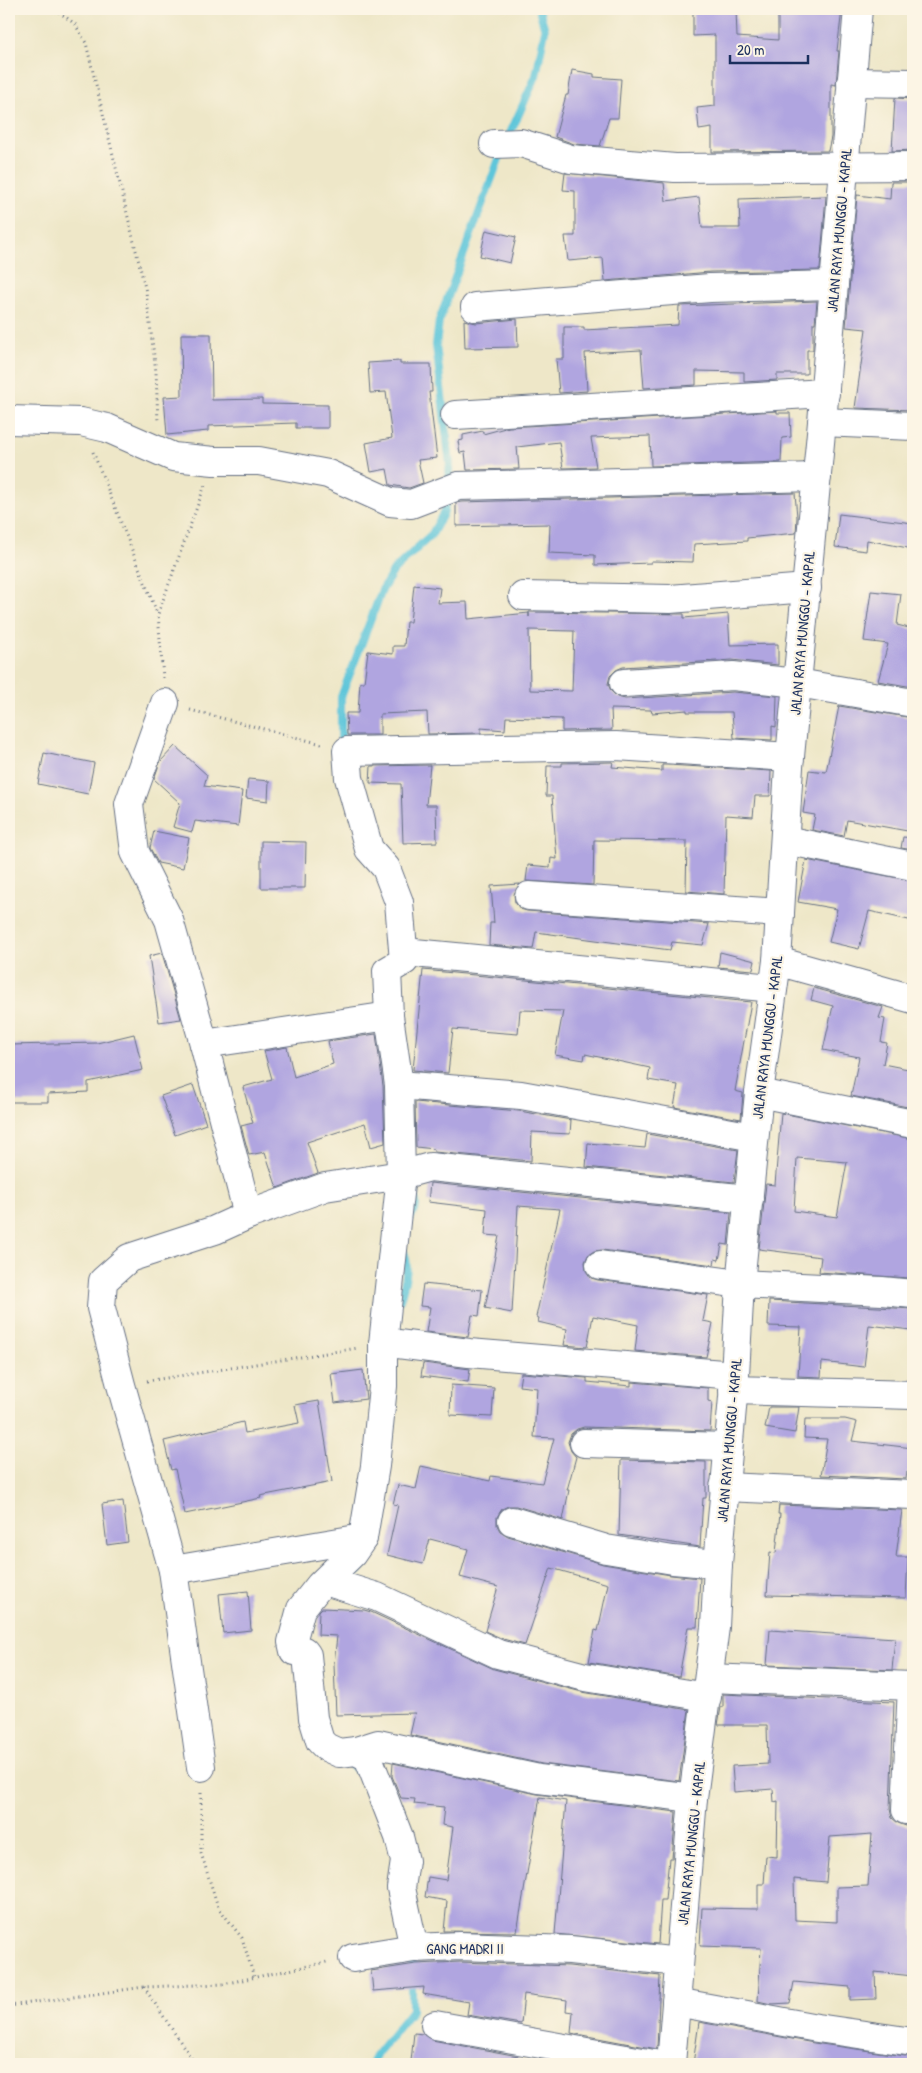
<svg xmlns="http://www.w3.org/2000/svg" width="922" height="2073" font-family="'Patrick Hand',sans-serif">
<rect width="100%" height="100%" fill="#fcf5e5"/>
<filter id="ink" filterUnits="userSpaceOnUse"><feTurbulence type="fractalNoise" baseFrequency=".02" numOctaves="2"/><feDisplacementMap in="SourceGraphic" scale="10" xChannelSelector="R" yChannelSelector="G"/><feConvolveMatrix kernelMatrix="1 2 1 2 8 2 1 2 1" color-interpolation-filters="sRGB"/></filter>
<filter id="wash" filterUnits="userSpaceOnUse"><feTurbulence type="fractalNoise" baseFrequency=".0096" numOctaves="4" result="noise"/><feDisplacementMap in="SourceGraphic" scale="20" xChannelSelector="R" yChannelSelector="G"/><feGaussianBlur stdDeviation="1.12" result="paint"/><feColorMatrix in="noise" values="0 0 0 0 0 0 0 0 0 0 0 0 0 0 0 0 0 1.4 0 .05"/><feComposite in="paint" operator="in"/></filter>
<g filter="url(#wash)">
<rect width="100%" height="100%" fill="#eee7c8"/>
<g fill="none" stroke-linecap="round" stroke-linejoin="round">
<g stroke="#5ec6da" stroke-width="8">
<polyline points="508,138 536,76 545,30 539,9"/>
<polyline points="448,479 450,464 436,345 439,321 503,148"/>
<polyline points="341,744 341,697 382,590 394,570 432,534 444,512 446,500"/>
<polyline points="406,1225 416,1206 414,1179"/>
<path d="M400,1300C404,1285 411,1265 403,1251"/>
<polyline points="348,1579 360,1570 382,1529 383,1494"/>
<polyline points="346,1760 366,1777"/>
<polyline points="371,2064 373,2059 412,2010 412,1960"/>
</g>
</g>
<g id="blocks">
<g fill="#b0a5e0" fill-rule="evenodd">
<polygon points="693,9 736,9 737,37 778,40 778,9 842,9 837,51 839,51 836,85 831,84 831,137 828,151 712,152 712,128 699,130 697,108 715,106 715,35 693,36"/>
<polygon points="572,70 594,74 594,77 621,79 618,118 609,118 600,146 574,144 555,137 566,95 568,95"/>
<polygon points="895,98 913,99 913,150 892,151"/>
<polygon points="565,173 664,183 666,201 699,197 702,228 740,228 739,199 826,196 820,270 710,272 605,281 603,258 568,261 565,236 575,236 575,191 563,190"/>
<polygon points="891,182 913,182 913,410 855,408 866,329 846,327 857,195 890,199"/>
<polygon points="486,230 516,237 510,263 480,256"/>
<polygon points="817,301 815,323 813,323 813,350 807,350 807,374 777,374 777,380 744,382 744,372 696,371 696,385 644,388 641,350 585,353 587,391 559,393 556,359 564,359 564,327 584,327 584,330 678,325 679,306"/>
<polygon points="517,319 518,347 465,348 464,320 476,323"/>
<polygon points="181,334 211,334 212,400 262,399 262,404 328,405 328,428 296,428 296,423 208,426 208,431 167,435 164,397 182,396"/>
<polygon points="400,361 400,364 431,364 432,392 429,392 437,458 418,460 423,483 409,488 390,485 387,469 371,472 366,443 392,438 386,392 370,393 368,363"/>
<polygon points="777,411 777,413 790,413 791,437 782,438 781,462 651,466 650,436 591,438 596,467 563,468 559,442 517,447 519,469 467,470 465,452 460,453 458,441 463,440 463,435 483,431 483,434 509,427"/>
<polygon points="795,493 797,517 796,533 747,538 747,541 694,544 693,562 651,561 651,563 595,565 595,555 549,553 550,524 456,526 456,503 461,502"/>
<polygon points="839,514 913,523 913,549 867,540 866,551 835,547"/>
<path d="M414,585L440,588L438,603L467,602L468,619L529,613V617V612L684,614V618L728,614L730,645L778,644V665L732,660L623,667L616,670L610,676L608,684L611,691L617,697L625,699L733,692L777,696L776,727L772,726V740L734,738L732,712H687V710L652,713L651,710L611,709L612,730L562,731V719L506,717L505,730L481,728V733L428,734L427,712L380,714V735H347L346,713H358L360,682H364L368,651L393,654V646H404L406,622H410ZM529,630L574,631L572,691L530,690Z"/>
<polygon points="871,591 901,594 897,625 913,629 913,687 878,681 888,644 864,641"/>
<polygon points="839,706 913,718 913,832 847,820 844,836 812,830 815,815 803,813 809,770 826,772"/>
<polygon points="175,746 207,775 204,786 242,791 238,826 195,821 192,832 173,827 180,803 154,779 160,762"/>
<polygon points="44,753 94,763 88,794 38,784"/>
<polygon points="613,762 612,767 662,771 662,765 667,765 771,771 770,796 755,796 753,817 726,815 724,894 686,891 687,841 594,840 593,885 526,881 528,865 550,867 551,858 557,859 552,796 546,796 547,766 562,766 562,763"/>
<polygon points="430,765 426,805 436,805 437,842 403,843 401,784 370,783 371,766"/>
<polygon points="248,779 269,781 268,801 246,798"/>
<polygon points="154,831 189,838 183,868 158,863 150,848"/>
<polygon points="903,837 913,838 913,850 901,848"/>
<polygon points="261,841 306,842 305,888 261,888"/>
<polygon points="806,860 913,881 913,921 869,911 859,949 829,942 837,909 798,902"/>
<polygon points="520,884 514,894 515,902 520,909 527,911 709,924 703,945 672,942 670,950 536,932 533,949 489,945 490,923 494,923 491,886"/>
<polygon points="720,952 755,961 753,970 718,967"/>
<polygon points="162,953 181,1019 159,1022 149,956"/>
<polygon points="423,970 751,1002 735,1091 743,1093 741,1119 674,1107 678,1085 648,1080 650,1068 585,1054 584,1060 555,1055 563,1011 520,1010 518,1034 453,1029 448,1073 413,1070"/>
<polygon points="814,988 883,1007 879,1018 885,1019 881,1042 887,1043 883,1064 913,1070 913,1108 851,1096 859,1057 823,1050 833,1006 811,1000"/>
<polygon points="134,1034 143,1070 88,1082 88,1092 48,1094 48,1102 9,1102 9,1045 97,1043"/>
<polygon points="376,1034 383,1086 385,1143 371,1147 365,1123 307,1142 318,1173 277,1188 265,1152 249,1155 241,1126 253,1123 243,1087 272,1079 264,1051 287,1047 294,1077 333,1064 328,1041"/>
<polygon points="193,1085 206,1124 175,1135 161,1096"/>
<polygon points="415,1102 519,1111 571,1120 570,1134 532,1132 531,1161 434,1152 434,1149 416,1147"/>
<path d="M781,1113L913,1139L910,1164H913V1255L909,1278L819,1272L821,1257L759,1249L766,1184L775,1185ZM797,1158L847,1162L837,1217L794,1211Z"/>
<polygon points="647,1134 738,1150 734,1182 586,1167 588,1143 645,1148"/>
<polygon points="430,1183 731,1213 728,1245 722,1244 719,1260 715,1259 714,1265 602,1250 594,1251 588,1255 585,1262 586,1271 591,1278 598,1280 708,1295 703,1321 713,1323 706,1357 635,1351 638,1325 593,1316 587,1347 564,1345 567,1329 538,1322 539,1318 536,1317 560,1209 518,1206 512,1313 485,1308 499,1236 485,1235 487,1209 428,1202"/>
<polygon points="423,1284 482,1290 479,1316 472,1315 468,1337 426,1332 430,1307 420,1306"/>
<polygon points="769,1301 913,1309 911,1330 869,1325 864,1367 822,1362 821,1377 798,1376 801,1327 768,1326"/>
<polygon points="423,1363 470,1369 468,1382 421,1376"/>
<polygon points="363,1370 366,1399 335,1403 331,1374"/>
<polygon points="521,1373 587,1378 587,1382 631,1386 631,1382 708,1388 708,1401 712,1402 710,1431 584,1427 577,1429 571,1434 568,1442 571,1451 576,1457 567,1490 569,1490 563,1520 516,1506 508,1506 502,1509 497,1517 497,1525 500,1531 508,1536 603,1564 671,1575 700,1578 697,1627 688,1627 679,1677 589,1662 595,1630 598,1631 608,1584 551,1568 525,1645 503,1639 485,1631 498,1587 460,1577 468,1549 430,1539 423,1564 387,1555 398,1505 393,1504 398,1485 416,1489 421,1466 490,1481 491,1476 542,1483 554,1438 534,1437 537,1388 519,1386"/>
<polygon points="451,1385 494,1388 492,1417 450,1415"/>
<polygon points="319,1401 332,1482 260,1496 261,1498 185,1514 175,1469 171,1470 164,1441 243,1422 245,1433 299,1423 295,1405"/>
<polygon points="769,1407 799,1407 795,1433 765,1428"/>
<polygon points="805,1419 845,1419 857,1422 852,1441 913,1448 913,1472 907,1472 906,1479 821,1475 827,1439 804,1438"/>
<polygon points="621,1460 706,1462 706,1498 703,1498 700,1547 619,1535"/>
<polygon points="123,1501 128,1542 107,1545 102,1504"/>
<polygon points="779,1505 902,1510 896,1557 908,1557 906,1598 767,1595 770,1552 776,1553 780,1514 778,1514"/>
<polygon points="248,1591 251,1630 223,1633 219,1594"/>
<polygon points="322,1608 364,1610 371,1612 494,1669 582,1692 689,1710 679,1781 542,1764 410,1735 415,1713 336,1715 334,1664 337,1636 318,1635 319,1611"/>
<polygon points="770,1630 895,1638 892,1670 767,1665"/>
<path d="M723,1694L894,1702L890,1809L892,1818L898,1823L906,1826L913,1824V1976L875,1972L876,1999L850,2000V1987L794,1982L790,2003L771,2004L758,2001L761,1948L700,1946L702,1908L758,1909V1884H764L766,1856L777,1857L778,1801L774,1802L773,1789L734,1792L732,1766L768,1764L767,1725H718L721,1707H723ZM872,1834L868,1886L837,1887V1922L795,1920L794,1879L826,1882L830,1837Z"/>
<polygon points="393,1763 537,1794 676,1812 672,1858 669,1858 665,1900 661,1900 658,1944 555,1934 566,1801 540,1797 517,1932 444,1931 447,1901 425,1897 428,1877 446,1880 453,1827 442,1825 444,1807 414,1804 415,1799 401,1798 392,1776"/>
<polygon points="460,1962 569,1966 660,1976 657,2049 571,2033 573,2012 566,2011 567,2000 524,1994 521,2024 467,2015 469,2002 423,1994 424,1987 373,1991 371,1971 416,1964"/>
<polygon points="699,2022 814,2043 913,2057 913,2064 693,2064"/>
<polygon points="414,2033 423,2034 432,2040 518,2056 517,2064 436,2064 411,2061"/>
</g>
</g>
</g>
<g filter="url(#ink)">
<use href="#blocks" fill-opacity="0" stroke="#656f83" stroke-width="1"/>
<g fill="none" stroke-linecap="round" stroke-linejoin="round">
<defs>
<g id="minor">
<polyline points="851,82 913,83"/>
<polyline points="494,144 521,143 571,159 675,168 913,166"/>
<polyline points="475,307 710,288 834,285"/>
<polyline points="455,415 825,393"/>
<polyline points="9,420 81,422 107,428 173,457 214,461 259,461 328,474 390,502 411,504 458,486 817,477"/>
<polyline points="822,422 913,426"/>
<polyline points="523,596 670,599 807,588"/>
<polyline points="624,683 733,676 798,683 913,703"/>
<polyline points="165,703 129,804 135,852 169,920 204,1044 248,1215"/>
<polyline points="785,840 913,866"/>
<polyline points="529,896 780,913"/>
<polyline points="404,952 773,988"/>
<polyline points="777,961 913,999"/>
<polyline points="204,1044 389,1016"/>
<polyline points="399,1085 521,1095 754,1137"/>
<polyline points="759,1093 913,1124"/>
<polyline points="600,1265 740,1284 882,1291 913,1294"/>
<polyline points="383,1344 390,1343 469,1353 735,1375"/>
<polyline points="733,1390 913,1395"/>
<polyline points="584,1443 728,1447"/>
<polyline points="724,1487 913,1495"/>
<polyline points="512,1521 606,1549 673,1560 718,1564"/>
<polyline points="173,1570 363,1538"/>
<polyline points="325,1581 377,1597 498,1654 585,1677 707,1697"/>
<polyline points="709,1678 912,1686 906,1810"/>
<polyline points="356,1751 378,1744 539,1779 693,1798"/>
<polyline points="201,1767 173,1570 121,1385 101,1308 103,1281 129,1258 215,1230 248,1215 325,1187 401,1175 430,1167 749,1199"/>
<polyline points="414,1948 401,1888 405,1861 399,1837 368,1757 356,1751 339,1753 326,1747 320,1741 313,1718 307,1655 304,1651 294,1651 292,1642 301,1609 320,1585 352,1554 363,1538 375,1466 383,1386 383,1344 401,1175 399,1085 389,1016 387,971 404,961 399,902 386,868 369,849 349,778 347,751 616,746 790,757"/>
<polyline points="353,1958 414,1948 460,1946 570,1950 679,1962"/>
<polyline points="676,2002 817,2028 913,2042"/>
<polyline points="435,2025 654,2064"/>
</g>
<polyline id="tertiary" points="671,2064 693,1798 715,1627 718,1564 735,1375 740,1284 759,1093 777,961 789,767 822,422 858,9"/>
</defs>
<use href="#minor" stroke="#656f83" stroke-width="30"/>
<use href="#tertiary" stroke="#656f83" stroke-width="30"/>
<g stroke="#656f83" stroke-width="3" stroke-dasharray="1 4" stroke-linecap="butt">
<polyline points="55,9 75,24 86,43 146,292 156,372 158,422"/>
<polyline points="93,452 157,613"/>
<polyline points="163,678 158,614 205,485"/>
<polyline points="190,710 322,744"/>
<polyline points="147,1381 358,1348"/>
<polyline points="201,1793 201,1853 218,1907 242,1938 254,1977"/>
<polyline points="144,1987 195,2064"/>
<polyline points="9,2006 144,1987 223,1984 327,1962"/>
</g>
<use href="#minor" stroke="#fff" stroke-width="28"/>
<use href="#tertiary" stroke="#fff" stroke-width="28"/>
</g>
</g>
<g text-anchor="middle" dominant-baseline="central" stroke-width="4.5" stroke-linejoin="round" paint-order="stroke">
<g font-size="15" fill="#1b2f5e" stroke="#fcf5e5">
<text transform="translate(839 230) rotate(-85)">JALAN RAYA MUNGGU - KAPAL</text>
<text transform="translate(802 633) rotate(-85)">JALAN RAYA MUNGGU - KAPAL</text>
<text transform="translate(767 1037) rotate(-83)">JALAN RAYA MUNGGU - KAPAL</text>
<text transform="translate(729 1440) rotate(-85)">JALAN RAYA MUNGGU - KAPAL</text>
<text transform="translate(691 1843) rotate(-84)">JALAN RAYA MUNGGU - KAPAL</text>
<text x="465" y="1948">GANG MADRI II</text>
</g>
</g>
<rect width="922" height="2073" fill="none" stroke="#fcf5e5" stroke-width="30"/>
<path d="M730 55v8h78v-8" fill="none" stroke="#1b2f5e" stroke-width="2.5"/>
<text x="737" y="55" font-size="15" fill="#1b2f5e" stroke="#fcf5e5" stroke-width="4" paint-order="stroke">20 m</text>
</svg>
